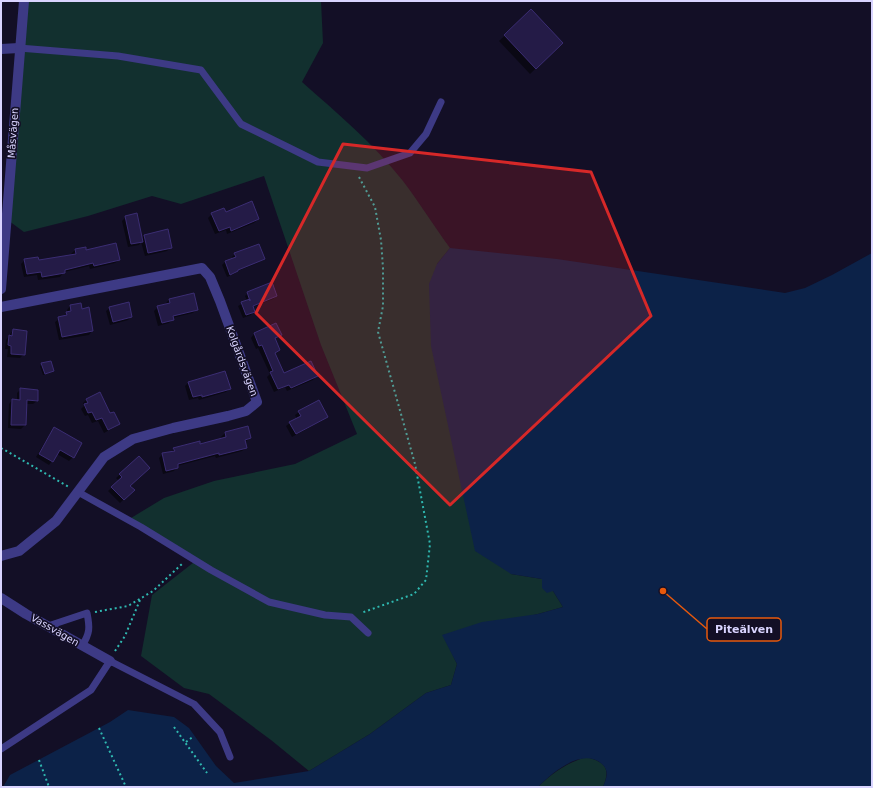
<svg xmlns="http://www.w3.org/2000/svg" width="873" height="788" font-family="'DejaVu Sans',sans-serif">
<rect width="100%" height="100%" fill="#130f26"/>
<g fill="#12302f">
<path d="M28,1H321L323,43L302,82C337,113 374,144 403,181C419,202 434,226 450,248L437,264L511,574L542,579L553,591L563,607L538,614L443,635L457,664L451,685L426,693L370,734L309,771L271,740L209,694L184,688L141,656L152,595L198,559L131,518L164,498L214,481L295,464L357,434L321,345L264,176L181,204L152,196L88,216L24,232L9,221Z"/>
<path d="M586,757C605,762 611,768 603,787H538C552,773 567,763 586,757Z"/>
</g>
<path fill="#0c2248" d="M450,248L557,259L785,293L805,288L832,275L872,253V787H603C606,779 610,771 602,764C582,747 553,772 538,787H3L10,775L110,722L128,710L174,717L189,728L216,766L234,783L309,771L370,734L426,693L451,685L457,664L442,635L482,622L538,614L563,607L553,591L547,593L542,588V579L511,574L475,551L431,346L429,284L437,264Z"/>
<g fill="#0007">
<polygon points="531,11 562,43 530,74 499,41"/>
<polygon points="225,213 258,219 254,223 227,234 226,230 215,234 208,218 212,214"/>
<polygon points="126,217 142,238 144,236 167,230 171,247 167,251 145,256 141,242 139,245 128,247 122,221"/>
<polygon points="85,248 86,251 119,260 115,263 90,269 89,266 64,272 60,277 38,280 37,275 24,277 21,264 25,260 38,261 72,256 71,254 75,250"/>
<polygon points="235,254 264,259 261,261 261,260 233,270 233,272 261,262 237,271 234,274 227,277 222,265 225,262 233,259 232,257"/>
<polygon points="248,293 276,296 273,299 252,307 254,311 251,315 243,318 238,306 247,301 245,296"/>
<polygon points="169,300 197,309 193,313 172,318 173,319 169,323 158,326 154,311 158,307 166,305 166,303"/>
<polygon points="70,306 81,310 88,308 92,331 89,335 59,340 55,322 67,313 67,310"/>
<polygon points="110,308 131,316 128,320 110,325 106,311"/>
<polygon points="276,325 280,335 274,340 279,350 274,354 283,374 316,376 313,380 287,391 285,387 274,392 267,377 270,374 258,348 256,349 251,338 254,334"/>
<polygon points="13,330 24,354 20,358 7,357 8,349 5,349 6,340"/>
<polygon points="42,364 53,371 43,375 40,366"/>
<polygon points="189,382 230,389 226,392 199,400 198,398 189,400 185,386"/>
<polygon points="21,389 37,401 33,404 26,404 25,425 21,429 8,428 9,404 12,400 17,400 17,393"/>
<polygon points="86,400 110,415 119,424 115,427 104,433 98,421 92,423 88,415 85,416 81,409 84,406 83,403"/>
<polygon points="299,412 326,416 323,420 292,437 286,426 290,423 297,419 295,415"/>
<polygon points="55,428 73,457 69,461 57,454 49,465 36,457 51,432"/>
<polygon points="247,428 250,438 245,442 246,448 242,451 216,458 215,456 177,466 174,471 163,474 159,458 163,454 170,453 174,449 222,439 221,437 225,433"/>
<polygon points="139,458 129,486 133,490 120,503 108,491 119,481 116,478"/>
</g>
<g fill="#241b47" stroke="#3b2d73">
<polygon points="531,9 563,43 536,69 504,35"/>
<polygon points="252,201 259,219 231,231 230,227 219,231 211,213 224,208 226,212"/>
<polygon points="137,213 143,242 131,244 125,216"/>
<polygon points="168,229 172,248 148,253 144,235"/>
<polygon points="116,243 120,260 94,266 93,263 65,270 65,273 42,277 41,272 27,274 24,259 38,257 39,260 76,254 75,249 86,247 86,250"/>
<polygon points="259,244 265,259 238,270 238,271 230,275 225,261 236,257 234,253"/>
<polygon points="272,282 277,296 253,306 255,312 246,315 241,302 250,299 250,301 247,292"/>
<polygon points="194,293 198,310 173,316 174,320 162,323 157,306 170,303 169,299"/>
<polygon points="129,302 132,317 113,322 109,307"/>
<polygon points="81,303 82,309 89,307 93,331 62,337 58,317 67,315 66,312 71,311 70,305"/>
<polygon points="276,323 282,335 275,338 280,350 275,353 284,373 311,361 318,376 291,388 289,385 278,389 270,372 273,371 262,345 259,346 254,333"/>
<polygon points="13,329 27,331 25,355 11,354 11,346 8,345 9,335 12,336"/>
<polygon points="51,361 54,371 45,374 41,363"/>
<polygon points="225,371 231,389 202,397 202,395 193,397 188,382"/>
<polygon points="20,388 38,390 38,401 27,400 26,425 11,425 12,399 20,400"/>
<polygon points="100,392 110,413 114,412 120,424 108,430 102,418 96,420 92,412 88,413 84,404 88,403 86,399"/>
<polygon points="319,400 328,417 296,434 289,422 301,416 298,411"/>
<polygon points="248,426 251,438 245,440 247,448 219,455 219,453 178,464 178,468 166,471 162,453 175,451 173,448 200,441 200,444 226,437 225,432"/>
<polygon points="54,427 82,443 74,458 60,450 53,462 39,454"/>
<polygon points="139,456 150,468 130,486 135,490 124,500 111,487 122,477 119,474"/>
</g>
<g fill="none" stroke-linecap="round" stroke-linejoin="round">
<g stroke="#2fb8b0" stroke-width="2" stroke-dasharray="2 3" stroke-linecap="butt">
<polyline points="359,177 375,207 381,240 383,268 383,306 378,332 415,464 430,544 426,580 414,594 361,613"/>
<polyline points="1,448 69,487"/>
<polyline points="95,612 128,606 153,591 183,563"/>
<polyline points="115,651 125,636 140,600"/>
<polyline points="174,727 207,773"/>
<polyline points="99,728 126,787"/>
<polyline points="186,742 194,736"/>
<polyline points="39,760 49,787"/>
</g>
<g stroke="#3d3a85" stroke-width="7">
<polyline points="19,48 118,56 201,70 241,124 318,162 367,168 410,153 426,134 441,102"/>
<polyline points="78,492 141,527 211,570 269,602 325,615 351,617 368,633"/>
<path d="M48,626L87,613C90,628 90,633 82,646"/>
<polyline points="1,749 91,690 110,661 194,704 220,732 230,757"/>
</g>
<g stroke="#3d3a85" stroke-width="10">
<polyline points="1,49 19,48"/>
<polyline points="1,289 24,1"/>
<polyline points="1,307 202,268 210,277 220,301 257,402 246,411 228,416 173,428 133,439 104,457 56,521 19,551 1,556"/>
<polyline points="1,598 26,614 110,661"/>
</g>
</g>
<path fill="#d62828" fill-opacity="0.2" stroke="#d62828" stroke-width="3" stroke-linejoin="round" d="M343,144L591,172L651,316L450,505L256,313Z"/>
<g text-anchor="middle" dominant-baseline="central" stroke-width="3.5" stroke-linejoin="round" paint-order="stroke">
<g font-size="10" fill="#d9d4ff" stroke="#130f26">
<text transform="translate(13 133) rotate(-86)">Måsvägen</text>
<text transform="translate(242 361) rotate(70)">Kolgårdsvägen</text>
<text transform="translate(55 630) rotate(30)">Vassvägen</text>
</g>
</g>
<path fill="none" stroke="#e8590c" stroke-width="1.5" d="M663 591L707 629"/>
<circle fill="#e8590c" stroke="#130f26" stroke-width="1.5" cx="663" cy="591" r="4"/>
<rect fill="#130f26" stroke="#e8590c" stroke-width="1.5" x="707" y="618" width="74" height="23" rx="4"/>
<g font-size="11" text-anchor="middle" font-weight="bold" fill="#d9d4ff">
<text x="744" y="633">Piteälven</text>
</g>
<rect width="873" height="788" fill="none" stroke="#d9d4ff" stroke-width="4"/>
</svg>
